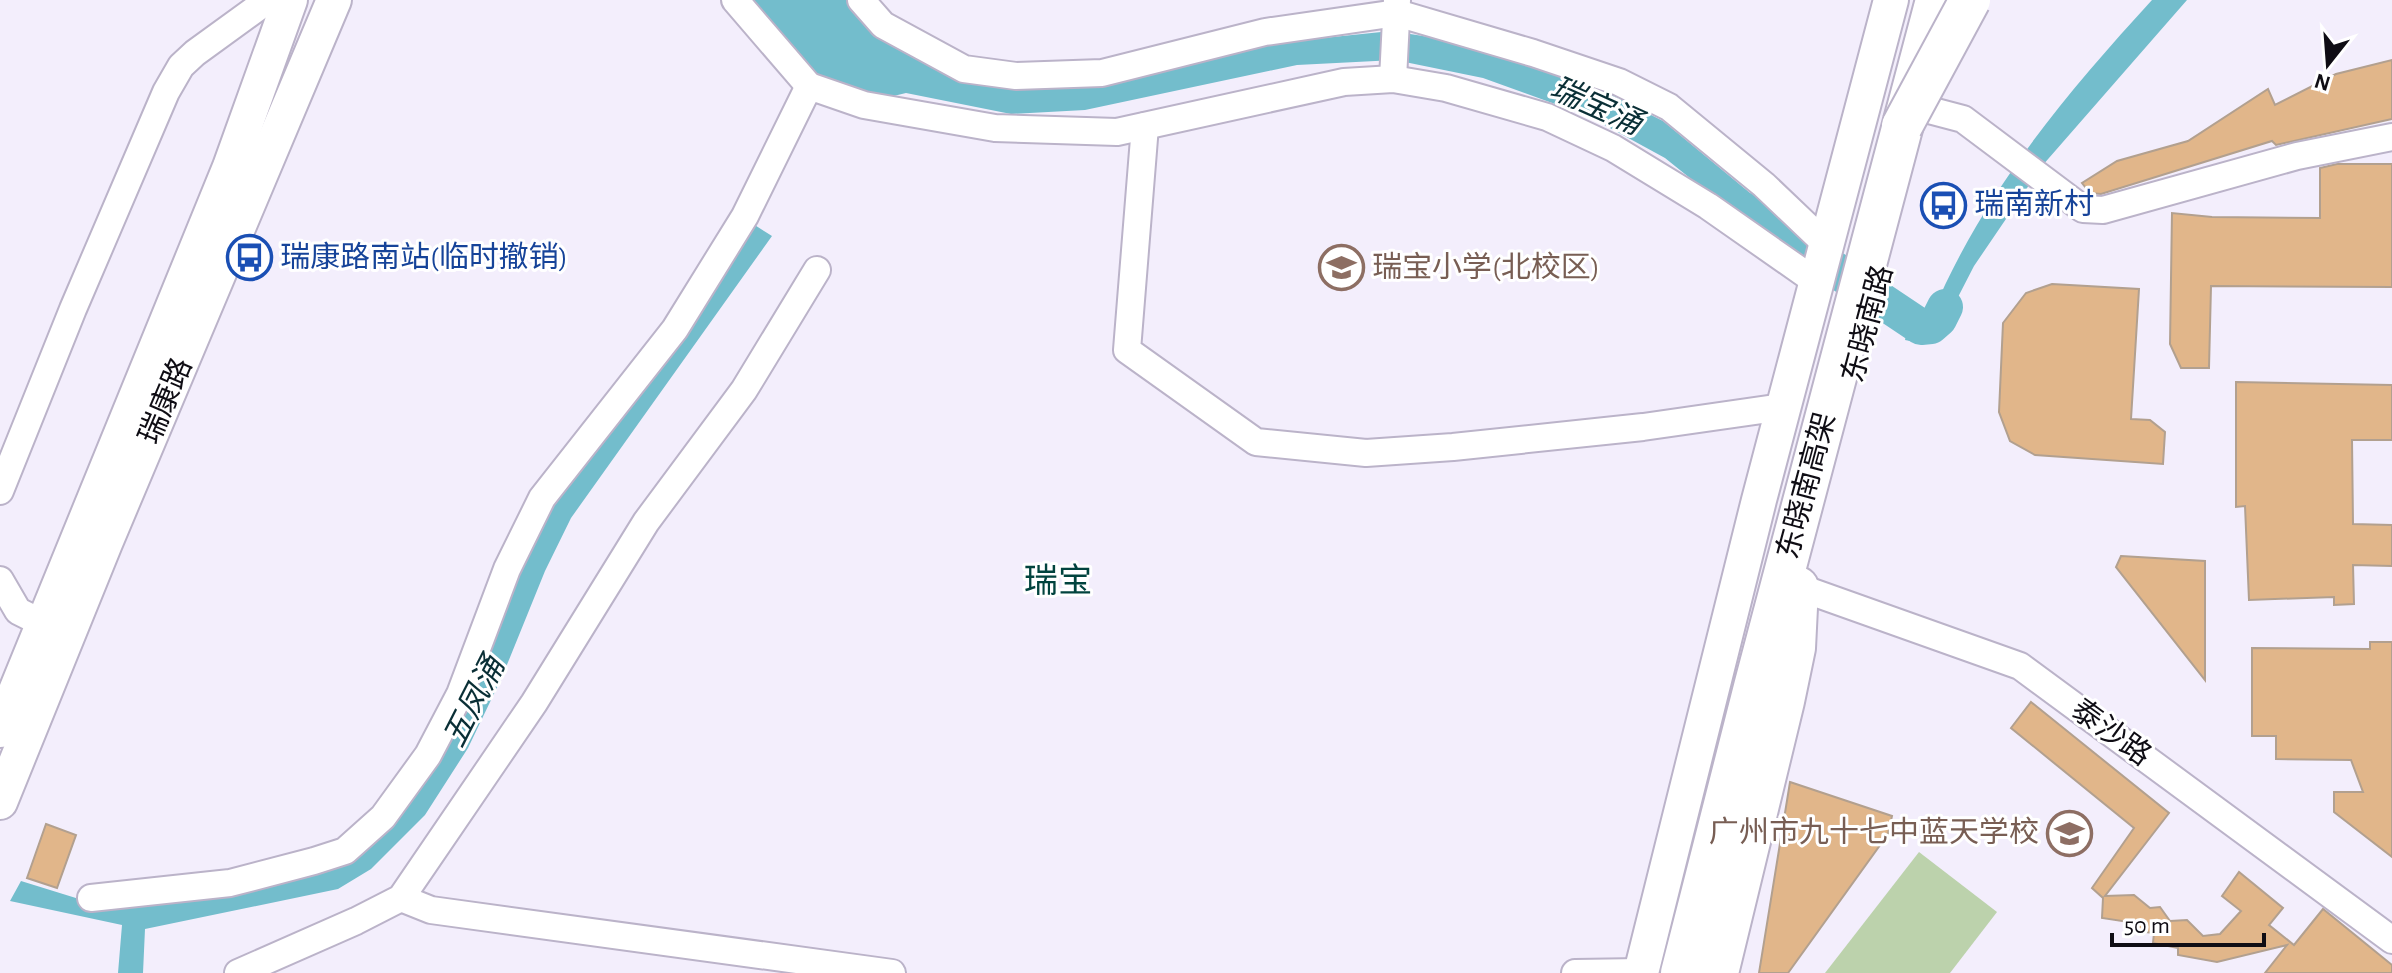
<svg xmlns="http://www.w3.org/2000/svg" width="2392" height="973" font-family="'Alegreya Sans','Noto Sans SC',sans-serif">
<rect width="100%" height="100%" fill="#f3eefc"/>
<polygon fill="#bcd2ac" points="1919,852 1997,912 1950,973 1825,973"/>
<g fill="#73bdcc">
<polygon points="754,0 848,0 878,32 965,75 1391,31 1487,46 1560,69 1663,121 1796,231 1787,256 1665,158 1588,116 1483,78 1395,60 1297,65 1085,110 1011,114 906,93 877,100 819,83 762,21"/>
<path d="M2152,0H2187L2042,166L1974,266L1939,334L1925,344L1905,340L1912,309L1932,314C1983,193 2064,96 2152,0Z"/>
<polygon points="750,222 772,236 571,518 545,571 502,677 468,748 425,815 371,869 338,889 145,929 143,973 118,973 122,925 10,901 21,881 92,903 295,872 386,819 545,501"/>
</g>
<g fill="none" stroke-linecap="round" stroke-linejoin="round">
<polyline stroke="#73bdcc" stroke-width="36" points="1755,211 1782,234 1921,327 1931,326 1939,319 1945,307"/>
</g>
<g fill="#e1b68a" stroke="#b2a08f" stroke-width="2">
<polygon points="2392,60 2392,119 2276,145 2272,141 2101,194 2090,193 2082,183 2117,161 2188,141 2268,89 2275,105 2336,74"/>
<polygon points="2337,164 2392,164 2392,287 2211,286 2209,368 2181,368 2170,344 2172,213 2212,217 2320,218 2320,168"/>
<polygon points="2052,284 2139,289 2131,419 2150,420 2165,432 2163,464 2035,455 2010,441 1999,412 2003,323 2026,293"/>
<polygon points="2236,382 2392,385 2392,440 2352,440 2353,524 2392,525 2392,566 2353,565 2354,604 2334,605 2334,597 2249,600 2245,506 2236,507"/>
<polygon points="2121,556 2205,561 2205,680 2116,567"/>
<polygon points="2370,642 2392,642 2392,857 2334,812 2334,792 2363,792 2351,760 2276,759 2276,736 2252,736 2252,648 2370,649"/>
<polygon points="2031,702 2169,813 2105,896 2134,895 2150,908 2160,907 2170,921 2187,920 2203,936 2220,934 2241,911 2222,896 2239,872 2283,908 2269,925 2294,945 2323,909 2392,965 2392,973 2265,973 2287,945 2217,962 2178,955 2178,948 2153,943 2154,933 2128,930 2129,922 2102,918 2103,898 2092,888 2134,828 2011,728"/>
<polygon points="1790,782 1892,816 1888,834 1788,973 1759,973"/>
<polygon points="46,824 76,835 57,888 27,878"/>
</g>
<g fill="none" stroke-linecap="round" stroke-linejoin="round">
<defs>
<g id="minor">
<polyline points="735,0 809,86"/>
<polyline points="861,0 883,25 964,69 1016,76 1102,73 1265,32 1397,13 1533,53 1619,82 1669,107 1764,185 1827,245"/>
<polyline points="1393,79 1397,0"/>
<polyline points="1925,109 1963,119 2083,209 2103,210 2297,156 2392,137"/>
<polyline points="1145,126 1127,350 1256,442 1366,453 1453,447 1643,427 1783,407"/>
<polyline points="0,491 73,309 166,92 181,66 195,53 268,0"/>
<polyline points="0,580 18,611 58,631"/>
<polyline points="1798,587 2020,666 2392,940"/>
<polyline points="91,898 230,883 314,861 345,851 383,817 428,755 460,694 507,569 542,498 675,329 745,216 809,86 864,105 995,128 1117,132 1344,82 1393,79 1446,88 1547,117 1613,148 1708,206 1818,283"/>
<polyline points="401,898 431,910 892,973"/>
<polyline points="238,973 356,921 401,898 534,703 646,522 744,390 817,270"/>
<polyline points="1575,973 1641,972"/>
</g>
<g id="major">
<polyline points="0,730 230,167 290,0"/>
<polyline points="0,802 105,543 334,0"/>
<polyline points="1641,973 1759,500 1891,0"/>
</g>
<g id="highway">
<polyline points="1681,973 1754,687 1936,0"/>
<polyline points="1718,973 1784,701 1795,648 1798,587"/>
</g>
</defs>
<use href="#minor" stroke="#bbb3c9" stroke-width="30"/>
<use href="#major" stroke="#bbb3c9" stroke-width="38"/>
<use href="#highway" stroke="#bbb3c9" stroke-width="44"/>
<use href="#minor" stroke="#fff" stroke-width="26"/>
<use href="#major" stroke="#fff" stroke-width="34"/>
<use href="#highway" stroke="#fff" stroke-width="40"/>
<defs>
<polyline id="highway-bridge" points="1902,126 1970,0"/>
</defs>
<use href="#highway-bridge" stroke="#bbb3c9" stroke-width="44" stroke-linecap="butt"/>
<use href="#highway-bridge" stroke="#fff" stroke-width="40"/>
</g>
<defs>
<symbol id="bus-ring" viewBox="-11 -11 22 22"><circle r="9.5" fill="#fff" stroke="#1a4fb4" stroke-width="1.5"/><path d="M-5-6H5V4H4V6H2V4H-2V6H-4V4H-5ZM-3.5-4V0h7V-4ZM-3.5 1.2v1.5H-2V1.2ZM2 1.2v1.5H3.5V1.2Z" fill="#1a4fb4"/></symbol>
<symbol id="school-ring" viewBox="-11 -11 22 22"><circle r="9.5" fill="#fff" stroke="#8d6e63" stroke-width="1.5"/><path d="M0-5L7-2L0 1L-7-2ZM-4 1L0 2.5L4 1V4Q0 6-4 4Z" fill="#8d6e63"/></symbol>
</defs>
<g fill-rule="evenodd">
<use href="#bus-ring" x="1918" y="180" width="51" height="51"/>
<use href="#bus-ring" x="224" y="232" width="51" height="51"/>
<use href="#school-ring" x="1316" y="242" width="51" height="51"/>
<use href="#school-ring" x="2044" y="808" width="51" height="51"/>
</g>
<g text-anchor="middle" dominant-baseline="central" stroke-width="6" stroke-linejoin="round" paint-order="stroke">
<g font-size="30" fill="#164399" stroke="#fff" text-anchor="start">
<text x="1974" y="205">瑞南新村</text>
<text x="280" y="258">瑞康路南站(临时撤销)</text>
</g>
<g font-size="30" fill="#785e54" stroke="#fff" text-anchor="start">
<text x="1372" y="268">瑞宝小学(北校区)</text>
<text x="2039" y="833" text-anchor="end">广州市九十七中蓝天学校</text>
</g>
<g font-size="30" fill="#0f0d14" stroke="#fff">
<text transform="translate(1868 324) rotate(-75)">东晓南路</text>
<text transform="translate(166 401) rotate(-67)">瑞康路</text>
<text transform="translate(1807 486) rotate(-75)">东晓南高架</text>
<text transform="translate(2111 733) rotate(36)">泰沙路</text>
</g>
<g font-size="32" font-style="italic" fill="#0a2f36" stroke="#fff">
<text transform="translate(1596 106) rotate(24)">瑞宝涌</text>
<text transform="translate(474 702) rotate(-63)">五凤涌</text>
</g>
<g font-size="34" fill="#01433e" stroke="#fff">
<text x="1058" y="582">瑞宝</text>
</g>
</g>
<g transform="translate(2328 64) rotate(197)" stroke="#ffffff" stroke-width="6" paint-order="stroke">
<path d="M0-6L14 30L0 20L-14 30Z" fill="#0f0d14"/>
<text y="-12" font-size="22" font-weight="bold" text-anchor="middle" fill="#0f0d14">N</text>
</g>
<path d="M2112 933v12h152v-12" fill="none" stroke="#0f0d14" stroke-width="4"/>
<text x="2124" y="933" font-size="24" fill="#0f0d14" stroke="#ffffff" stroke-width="6" paint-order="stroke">50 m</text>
</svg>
